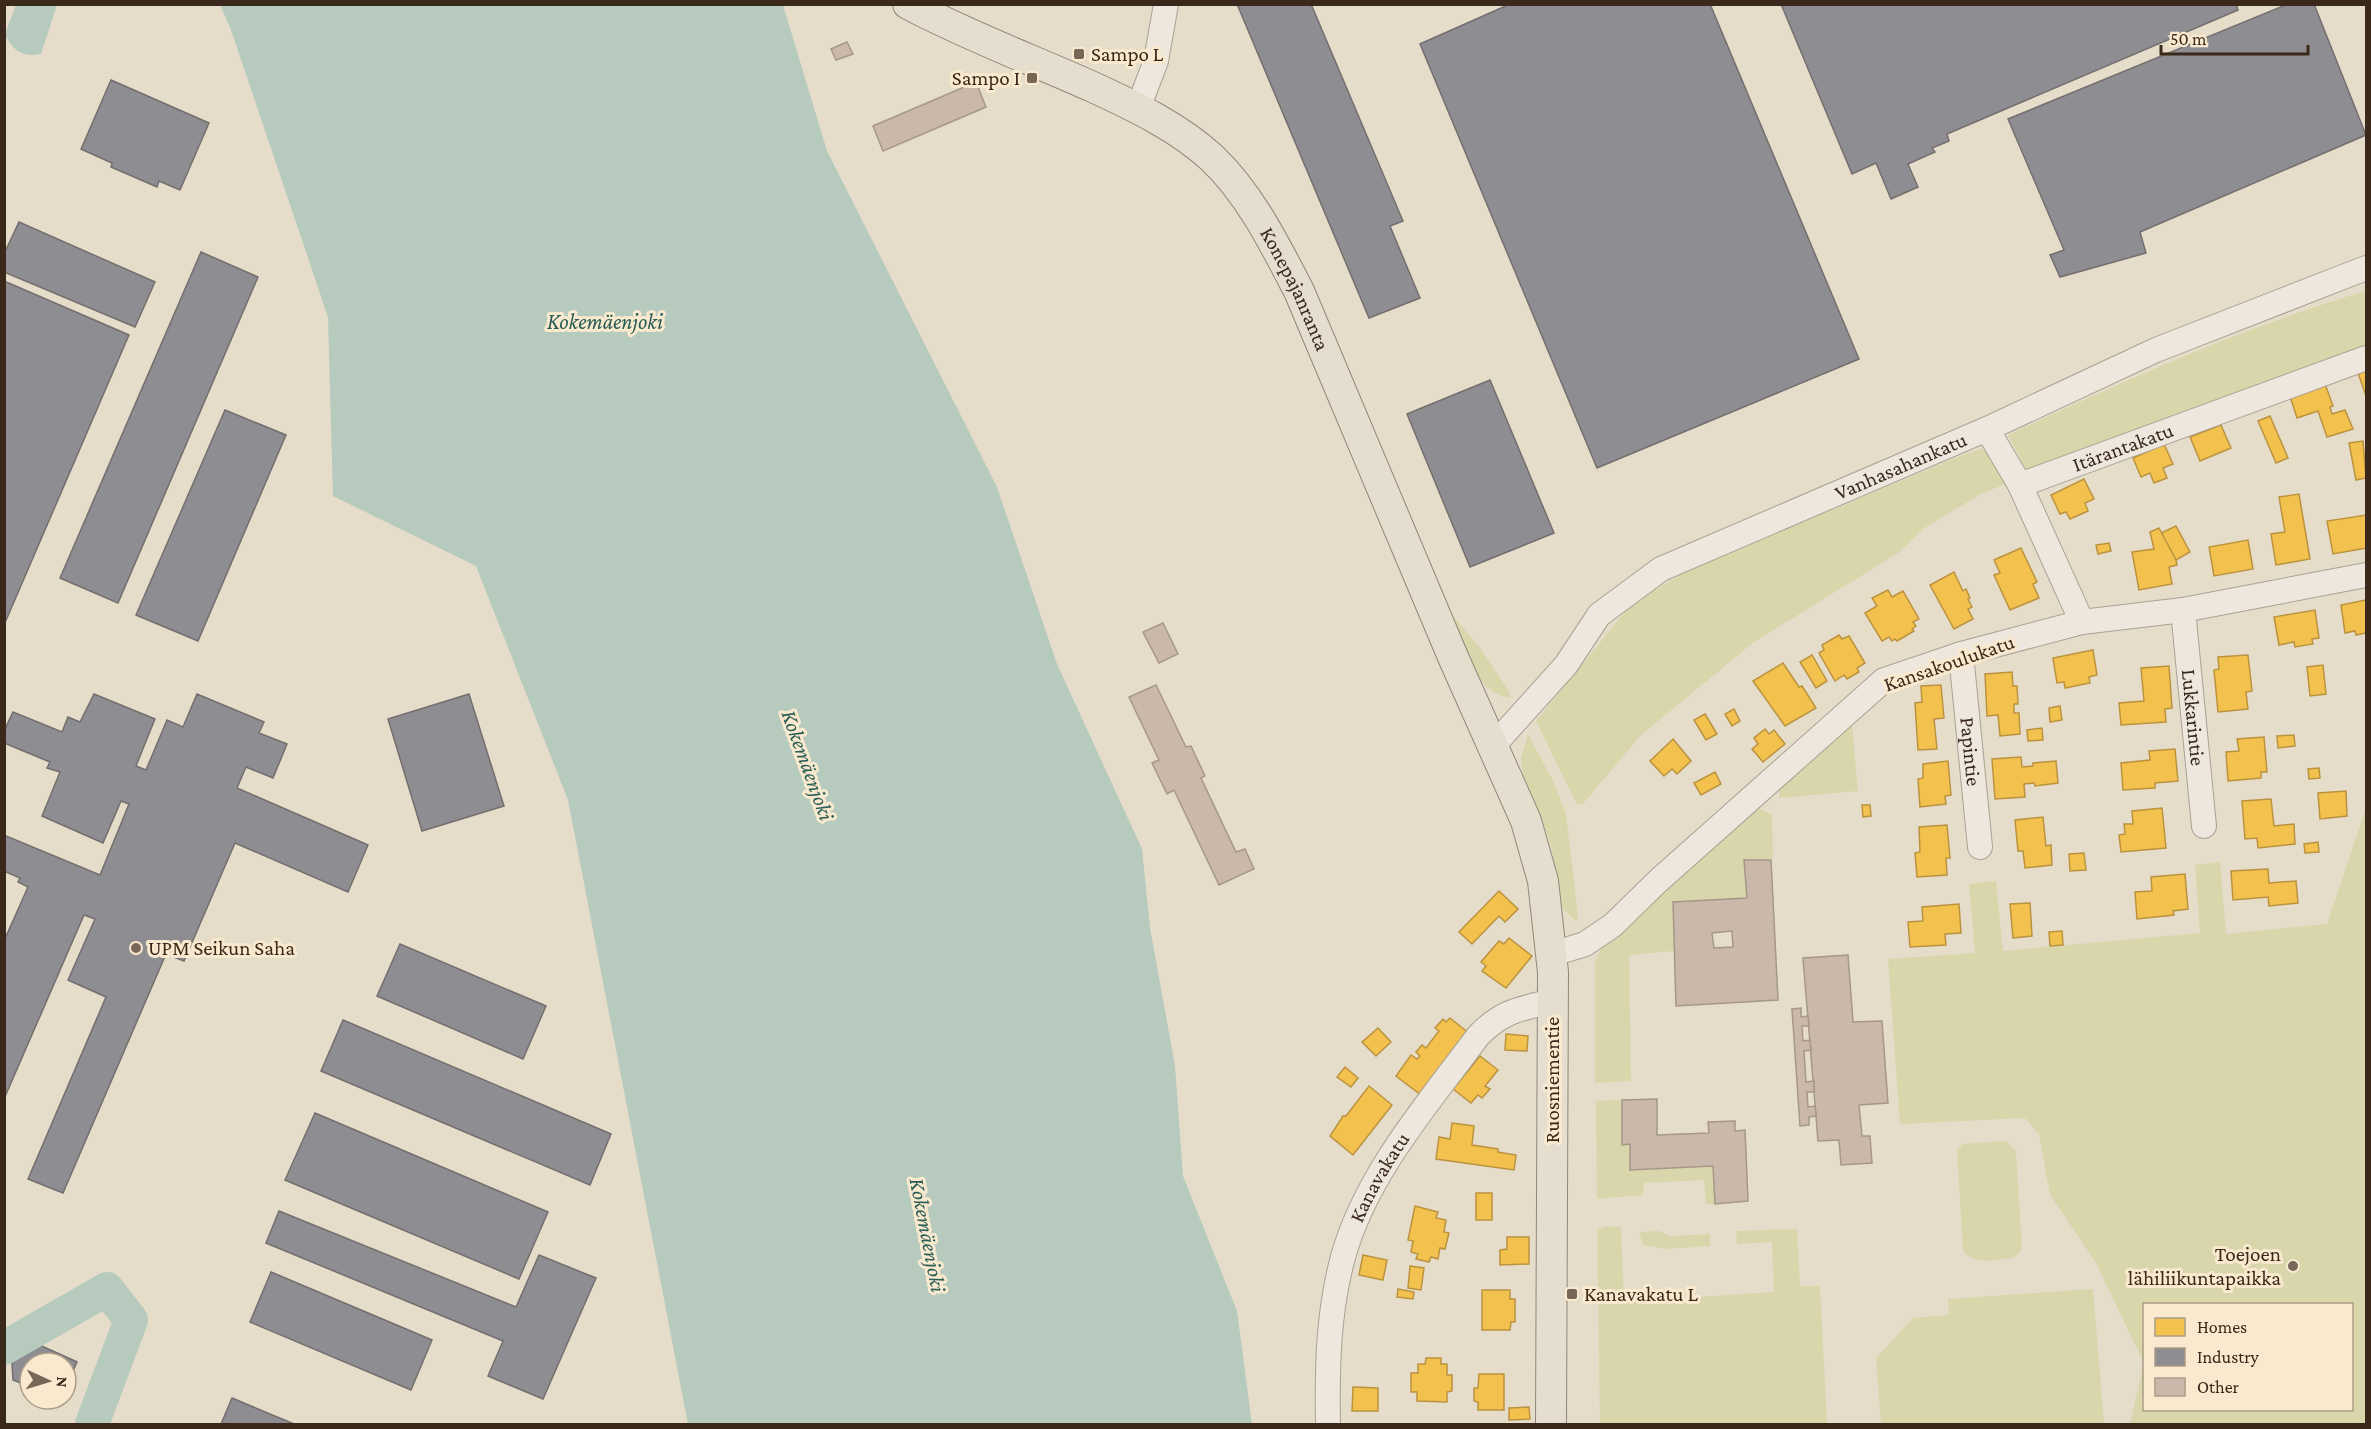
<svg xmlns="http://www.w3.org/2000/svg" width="2371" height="1429" font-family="'Crimson Pro',serif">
<rect width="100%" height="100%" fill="#e6dcca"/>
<g fill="#d9d6ab" fill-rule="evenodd">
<path d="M2366,291V347L2030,477L2008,435C2124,381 2243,327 2366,291Z"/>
<polygon points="1980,449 1989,452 2007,481 2005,484 1979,495 1923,529 1898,553 1754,642 1640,736 1582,805 1576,803 1536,721 1630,606 1679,575 1955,458"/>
<path d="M1452,615L1480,648L1508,690L1510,698C1475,693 1462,647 1450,619Z"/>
<polygon points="1852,725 1858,791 1779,798 1780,786"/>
<polygon points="1528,734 1553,781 1566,814 1578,916 1577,922 1561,907 1551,846 1540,814 1523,776 1521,759"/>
<polygon points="1755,806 1772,815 1773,859 1744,860 1747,898 1673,902 1674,951 1629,955 1631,1081 1595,1083 1595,962 1601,949"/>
<path d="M2366,808V1424H2130L2144,1363L2096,1263L2050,1195L2039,1134L2025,1118L1900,1124L1888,959L1975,953L1969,884L1996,881L2003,951L2200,933L2195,865L2220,862L2226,934L2327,924ZM2144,1304H2352V1410H2144Z"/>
<polygon points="1622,1100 1623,1145 1630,1144 1630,1170 1713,1166 1715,1204 1706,1204 1704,1180 1644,1183 1643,1195 1597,1199 1596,1101"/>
<path d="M2006,1141L2016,1151L2022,1249L2014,1258C1998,1259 1973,1267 1963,1250L1957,1150L1963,1144Z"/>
<polygon points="1608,1226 1621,1227 1624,1302 1774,1292 1772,1242 1737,1244 1736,1231 1797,1229 1800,1286 1820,1286 1827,1424 1600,1424 1597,1229"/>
<polygon points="1659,1231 1670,1236 1710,1234 1710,1246 1666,1249 1643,1245 1639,1232"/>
<polygon points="2093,1289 2104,1424 1881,1424 1876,1358 1913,1318 1949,1315 1948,1299"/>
</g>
<g fill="#b6cabd">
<path d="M16,5H57L41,54C23,58 12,50 5,34Z"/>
<polygon points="220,5 783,5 827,151 997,487 1057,664 1142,849 1150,928 1175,1066 1183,1176 1237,1311 1252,1424 688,1424 568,800 476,566 333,496 328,317 230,27"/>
</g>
<g fill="#f2c14e" stroke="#bb933f" stroke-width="1.5">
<polygon points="2366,367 2366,396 2357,370"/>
<polygon points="2324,381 2333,406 2330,407 2332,414 2345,410 2353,429 2327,437 2318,411 2297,418 2289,393"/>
<polygon points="2270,416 2288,458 2276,463 2258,421"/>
<polygon points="2221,425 2231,448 2200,461 2190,437"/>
<polygon points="2363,441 2366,478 2356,480 2349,443"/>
<polygon points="2164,444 2173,464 2163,468 2167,478 2154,483 2150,473 2141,477 2133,458"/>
<polygon points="2084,479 2094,499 2085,503 2088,511 2070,519 2066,512 2060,514 2051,495"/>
<polygon points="2299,494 2310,559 2276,565 2271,534 2285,532 2279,497"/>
<polygon points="2366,515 2366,548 2333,554 2327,521"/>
<polygon points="2176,526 2190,552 2176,560 2161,533"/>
<polygon points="2159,528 2176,560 2177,565 2169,567 2172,584 2139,590 2132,552 2154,549 2150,532"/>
<polygon points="2248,540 2253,569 2214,576 2209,547"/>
<polygon points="2109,543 2111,551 2098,554 2096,545"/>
<polygon points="2021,548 2037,582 2033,584 2039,598 2010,610 1994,575 2000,573 1994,560"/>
<polygon points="1954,572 1963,591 1966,589 1970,598 1968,599 1972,607 1968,609 1973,619 1954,629 1930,585"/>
<polygon points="1888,590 1892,597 1903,591 1919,619 1913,622 1916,626 1912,629 1914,631 1897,641 1895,639 1892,641 1889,637 1882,641 1865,613 1877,606 1872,598"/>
<polygon points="2366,600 2366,633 2356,635 2355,631 2345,633 2341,605"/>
<polygon points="2315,610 2319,638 2312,639 2313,644 2295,647 2294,642 2279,645 2274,617"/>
<polygon points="1839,635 1842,639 1849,636 1865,663 1857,668 1859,672 1847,679 1844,675 1835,681 1819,653 1824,650 1822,645"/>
<polygon points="2093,650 2097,675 2089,677 2090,683 2065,688 2064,682 2057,683 2053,658"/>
<polygon points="1812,655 1827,681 1816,688 1800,662"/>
<polygon points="2248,655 2252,691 2246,692 2248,709 2218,712 2214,670 2219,669 2218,657"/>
<polygon points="1783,663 1799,687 1802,686 1816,708 1785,726 1753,681"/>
<polygon points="2323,665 2326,694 2310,696 2307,667"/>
<polygon points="2169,666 2172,708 2165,709 2166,722 2121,725 2119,703 2144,701 2141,668"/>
<polygon points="2012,672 2013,686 2017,686 2018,704 2014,704 2014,713 2019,713 2020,734 2000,736 1998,715 1987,716 1985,674"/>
<polygon points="1941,685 1944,718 1934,719 1937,749 1918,750 1915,703 1922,702 1921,686"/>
<polygon points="2060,706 2062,720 2050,722 2049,708"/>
<polygon points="1734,709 1740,721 1732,726 1725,714"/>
<polygon points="1705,714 1717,734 1706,740 1694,720"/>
<polygon points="2042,728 2043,740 2028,741 2027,730"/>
<polygon points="1765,729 1769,734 1774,730 1785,744 1763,762 1752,749 1758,744 1754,738"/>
<polygon points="2294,735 2295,746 2278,748 2277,736"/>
<polygon points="2264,737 2267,772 2261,772 2261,778 2228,781 2226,752 2239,751 2237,739"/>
<polygon points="1673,739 1691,761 1677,774 1672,769 1664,776 1650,761"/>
<polygon points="2175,749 2178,781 2155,783 2155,788 2123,790 2121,763 2150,760 2149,751"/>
<polygon points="2021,757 2022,767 2033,766 2033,763 2056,761 2058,783 2035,786 2034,783 2024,784 2025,797 1995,799 1992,759"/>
<polygon points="1948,761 1951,795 1945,796 1946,804 1920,807 1918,779 1923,778 1923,764"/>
<polygon points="2319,768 2320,778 2309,779 2308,769"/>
<polygon points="1715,772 1721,784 1701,795 1694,783"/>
<polygon points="2346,791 2347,816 2320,819 2318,793"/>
<polygon points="2271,799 2274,826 2294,824 2295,844 2258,848 2257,838 2245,839 2242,801"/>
<polygon points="1862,805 1870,805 1871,816 1863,817"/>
<polygon points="2162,808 2166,848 2121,852 2119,835 2125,834 2124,824 2133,824 2132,811"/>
<polygon points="2043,817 2046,846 2051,845 2052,865 2025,868 2023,851 2018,851 2015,820"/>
<polygon points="1947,825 1950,858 1946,858 1947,875 1917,877 1915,853 1920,852 1919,827"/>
<polygon points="2318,842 2319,852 2305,853 2304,844"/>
<polygon points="2084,853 2086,870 2070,871 2069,854"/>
<polygon points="2268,869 2269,883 2296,881 2298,903 2269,906 2268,897 2233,900 2231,871"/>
<polygon points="2185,874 2188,909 2173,911 2174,915 2137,919 2135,892 2152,891 2151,877"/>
<polygon points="1499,891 1518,909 1505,922 1499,916 1472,944 1459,932"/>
<polygon points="2030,903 2032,936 2013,938 2010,904"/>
<polygon points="1959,904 1961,933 1945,934 1946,945 1910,947 1908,922 1923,921 1922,907"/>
<polygon points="2062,931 2063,945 2050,946 2049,932"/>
<polygon points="1509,938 1532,956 1506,988 1482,971 1486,966 1481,962 1499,941 1504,944"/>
<polygon points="1450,1018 1470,1034 1421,1095 1396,1076 1411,1055 1417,1059 1420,1056 1416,1052 1422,1045 1426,1048 1439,1031 1435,1028 1443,1019 1446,1022"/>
<polygon points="1378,1028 1391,1042 1376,1056 1362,1042"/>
<polygon points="1506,1034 1528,1036 1527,1051 1505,1050"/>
<polygon points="1480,1056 1498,1070 1485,1086 1490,1089 1482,1098 1478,1095 1471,1103 1453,1089"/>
<polygon points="1345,1067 1358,1078 1351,1087 1337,1077"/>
<polygon points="1369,1086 1392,1105 1353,1155 1330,1136 1343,1116 1346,1116"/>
<polygon points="1452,1123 1474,1126 1472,1145 1498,1149 1498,1152 1516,1155 1514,1170 1436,1159 1439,1137 1450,1139"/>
<rect x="1476" y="1193" width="16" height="27"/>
<polygon points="1415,1206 1438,1212 1436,1218 1446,1220 1444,1232 1449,1233 1445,1249 1440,1248 1438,1259 1431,1257 1429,1262 1416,1259 1418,1254 1411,1252 1413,1241 1408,1240"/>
<polygon points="1507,1237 1529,1237 1529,1264 1500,1265 1500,1250 1507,1249"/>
<polygon points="1363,1255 1387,1260 1383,1280 1359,1275"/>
<polygon points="1410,1266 1424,1268 1421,1290 1408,1288"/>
<polygon points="1398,1289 1414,1292 1413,1299 1397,1297"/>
<polygon points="1482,1290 1510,1290 1510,1299 1515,1299 1515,1322 1511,1322 1510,1330 1482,1330"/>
<polygon points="1426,1358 1441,1358 1441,1364 1447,1364 1447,1375 1452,1375 1452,1391 1447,1392 1447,1402 1417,1401 1417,1392 1411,1392 1411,1373 1418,1373 1418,1364 1425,1364"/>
<polygon points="1479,1374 1504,1374 1504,1410 1478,1410 1478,1402 1474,1401 1474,1388 1478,1388"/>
<polygon points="1353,1387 1378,1388 1378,1411 1352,1411"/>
<polygon points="1529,1407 1530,1419 1509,1420 1509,1408"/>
</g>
<g fill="#8d8d92" stroke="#746f6e" stroke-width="1.5">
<polygon points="1237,4 1311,4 1403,221 1390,226 1420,298 1369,318"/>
<polygon points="1510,4 1710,4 1859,359 1597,468 1420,44"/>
<polygon points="1781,4 2236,4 2238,10 1947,134 1949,141 1932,148 1935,152 1908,164 1918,187 1891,199 1876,163 1852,174"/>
<polygon points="2288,4 2314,4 2366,135 2140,232 2146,253 2060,277 2050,255 2064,250 2008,119"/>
<polygon points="111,80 209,123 180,190 159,181 157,187 111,167 112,163 81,149"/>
<polygon points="19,222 155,282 135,327 4,272 4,254"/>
<polygon points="201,252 258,277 118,603 60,578"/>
<polygon points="4,281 129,335 4,625"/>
<polygon points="1490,380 1554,533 1470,567 1407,414"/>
<polygon points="225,410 286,435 198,641 136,615"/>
<polygon points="94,694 155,719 136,766 146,770 167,720 183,727 197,694 264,722 259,733 287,744 273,778 246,767 237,788 368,845 348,892 235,843 184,961 166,954 63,1193 28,1179 106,997 68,980 95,919 84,915 4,1099 4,941 28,887 18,882 20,878 4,871 4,835 100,875 129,804 121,801 103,843 42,816 60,772 47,768 50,762 4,743 4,731 13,712 62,732 68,717 80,722"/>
<polygon points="469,694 504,806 422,831 388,719"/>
<polygon points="400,944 546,1006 523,1059 377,996"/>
<polygon points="343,1020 611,1134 590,1185 321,1071"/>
<polygon points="315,1113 548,1212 519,1279 285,1180"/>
<polygon points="279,1211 516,1307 539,1255 596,1278 543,1399 488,1376 503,1341 266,1243"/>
<polygon points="271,1272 432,1340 411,1390 250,1322"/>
<polygon points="35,1343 77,1362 66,1387 66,1363 30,1363 30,1387 13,1380 12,1364 14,1352 24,1345"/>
<polygon points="232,1398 294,1424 221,1424"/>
</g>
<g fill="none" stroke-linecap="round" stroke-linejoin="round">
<polyline stroke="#b6cabd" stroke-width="34" points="4,1348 107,1289 131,1320 92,1424"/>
</g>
<g fill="#cab9aa" stroke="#a69789" stroke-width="1.5" fill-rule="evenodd">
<polygon points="847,42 853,54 836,60 831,49"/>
<polygon points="976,82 986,107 883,151 873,126"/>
<polygon points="1163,623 1178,654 1159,663 1143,632"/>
<polygon points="1156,685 1186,747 1191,746 1205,776 1201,778 1236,852 1245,849 1254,869 1219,885 1174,790 1167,794 1152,763 1159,760 1129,697"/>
<path d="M1744,860H1771L1778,1000L1676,1006L1673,902L1747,898ZM1732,931L1733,947L1714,948L1712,933Z"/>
<polygon points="1848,955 1853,1022 1882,1021 1888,1103 1859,1105 1862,1136 1870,1136 1872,1163 1841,1165 1839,1140 1818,1141 1803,958"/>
<polygon points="1801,1008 1801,1017 1808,1016 1809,1026 1802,1026 1803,1041 1810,1040 1811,1050 1804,1051 1806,1082 1814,1081 1814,1092 1807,1092 1808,1107 1815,1106 1816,1116 1809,1117 1809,1125 1800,1126 1792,1009"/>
<polygon points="1657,1099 1657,1135 1709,1133 1708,1122 1735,1121 1735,1131 1745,1130 1748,1201 1715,1204 1713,1166 1630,1170 1630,1144 1622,1145 1622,1100"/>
</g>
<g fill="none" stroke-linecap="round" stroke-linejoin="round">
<defs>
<g id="minor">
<polyline points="1138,108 1156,61 1166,4"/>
<polyline points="1987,429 2020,485"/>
<path id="s1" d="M2183,610L2204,826"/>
<path id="s2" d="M2082,622L2020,485L2366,358"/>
<path id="s3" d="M1961,654L1980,847"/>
<path id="s4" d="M1493,746L1566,665L1599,615L1661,569L1987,429L2156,350L2366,268"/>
<polyline points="1553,954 1585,944 1613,925 1658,881 1884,680 1961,654 2082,622 2183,610 2366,575"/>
<path id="s5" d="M1328,1424C1327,1368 1328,1312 1343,1257C1366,1174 1428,1104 1478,1036C1503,1010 1520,1009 1553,1001"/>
</g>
<g id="major">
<path id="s6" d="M908,4C968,36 1033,60 1095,88C1136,107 1178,127 1212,158C1250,194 1275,245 1299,291L1453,657L1526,821L1543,881L1553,972L1551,1424"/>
</g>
</defs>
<use href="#minor" stroke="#aba194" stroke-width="26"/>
<use href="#major" stroke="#90867b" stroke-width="32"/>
<use href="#minor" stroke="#ede7dd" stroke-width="24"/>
<use href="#major" stroke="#e5ddcd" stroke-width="30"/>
</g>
<g fill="#766758" stroke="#f9eacf" stroke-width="2">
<rect x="1073" y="48" width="12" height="12" rx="3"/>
<rect x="1026" y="72" width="12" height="12" rx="3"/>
<circle cx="136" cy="948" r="6"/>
<circle cx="2293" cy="1266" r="6"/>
<rect x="1566" y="1288" width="12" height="12" rx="3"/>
</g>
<g text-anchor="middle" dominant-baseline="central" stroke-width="6" stroke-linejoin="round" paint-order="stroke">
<g font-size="21" fill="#3a281b" stroke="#f9eacf" text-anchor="start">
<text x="1091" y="54">Sampo L</text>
<text x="1020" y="78" text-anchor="end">Sampo I</text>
<text x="148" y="948">UPM Seikun Saha</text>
<text x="2281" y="1254" text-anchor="end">Toejoen<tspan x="2281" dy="24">lähiliikuntapaikka</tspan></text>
<text x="1584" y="1294">Kanavakatu L</text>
</g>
<g font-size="21" fill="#3a281b" stroke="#f9eacf">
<text stroke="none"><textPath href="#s6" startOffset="498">Konepajanranta</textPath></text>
<text stroke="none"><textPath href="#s2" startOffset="260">Itärantakatu</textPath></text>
<text stroke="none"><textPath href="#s4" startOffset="507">Vanhasahankatu</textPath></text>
<text transform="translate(1949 663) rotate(-19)">Kansakoulukatu</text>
<text stroke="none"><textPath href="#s1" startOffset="108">Lukkarintie</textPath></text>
<text stroke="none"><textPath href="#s3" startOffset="98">Papintie</textPath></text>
<text transform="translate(1552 1080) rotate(-90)">Ruosniementie</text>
<text stroke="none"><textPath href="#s5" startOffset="256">Kanavakatu</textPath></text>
</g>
<g font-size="22" font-style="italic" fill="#295c55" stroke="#f9eacf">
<text x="605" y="321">Kokemäenjoki</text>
<text transform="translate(808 765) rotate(70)">Kokemäenjoki</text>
<text transform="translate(928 1235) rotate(79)">Kokemäenjoki</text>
</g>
</g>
<rect width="2371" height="1429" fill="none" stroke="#3a281b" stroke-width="12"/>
<rect x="2143" y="1303" width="210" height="108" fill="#f9eacf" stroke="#ad9c87" stroke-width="1.5"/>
<rect x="2155" y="1318" width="30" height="18" fill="#f2c14e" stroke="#ad9c87" stroke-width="1.5"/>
<text x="2197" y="1333" font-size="18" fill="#3a281b">Homes</text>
<rect x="2155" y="1348" width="30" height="18" fill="#8d8d92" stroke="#ad9c87" stroke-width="1.5"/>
<text x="2197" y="1363" font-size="18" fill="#3a281b">Industry</text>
<rect x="2155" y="1378" width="30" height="18" fill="#cab9aa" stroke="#ad9c87" stroke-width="1.5"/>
<text x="2197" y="1393" font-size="18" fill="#3a281b">Other</text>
<g transform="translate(48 1381) rotate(94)"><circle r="28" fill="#f9eacf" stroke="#ad9c87" stroke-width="1.5"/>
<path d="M0-4.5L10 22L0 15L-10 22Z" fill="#766758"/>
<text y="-9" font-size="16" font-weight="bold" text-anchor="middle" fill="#3a281b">N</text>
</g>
<path d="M2161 45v9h147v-9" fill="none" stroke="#3a281b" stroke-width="3"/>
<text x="2170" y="45" font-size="18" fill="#3a281b" stroke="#f9eacf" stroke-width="4.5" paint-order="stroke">50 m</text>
</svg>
